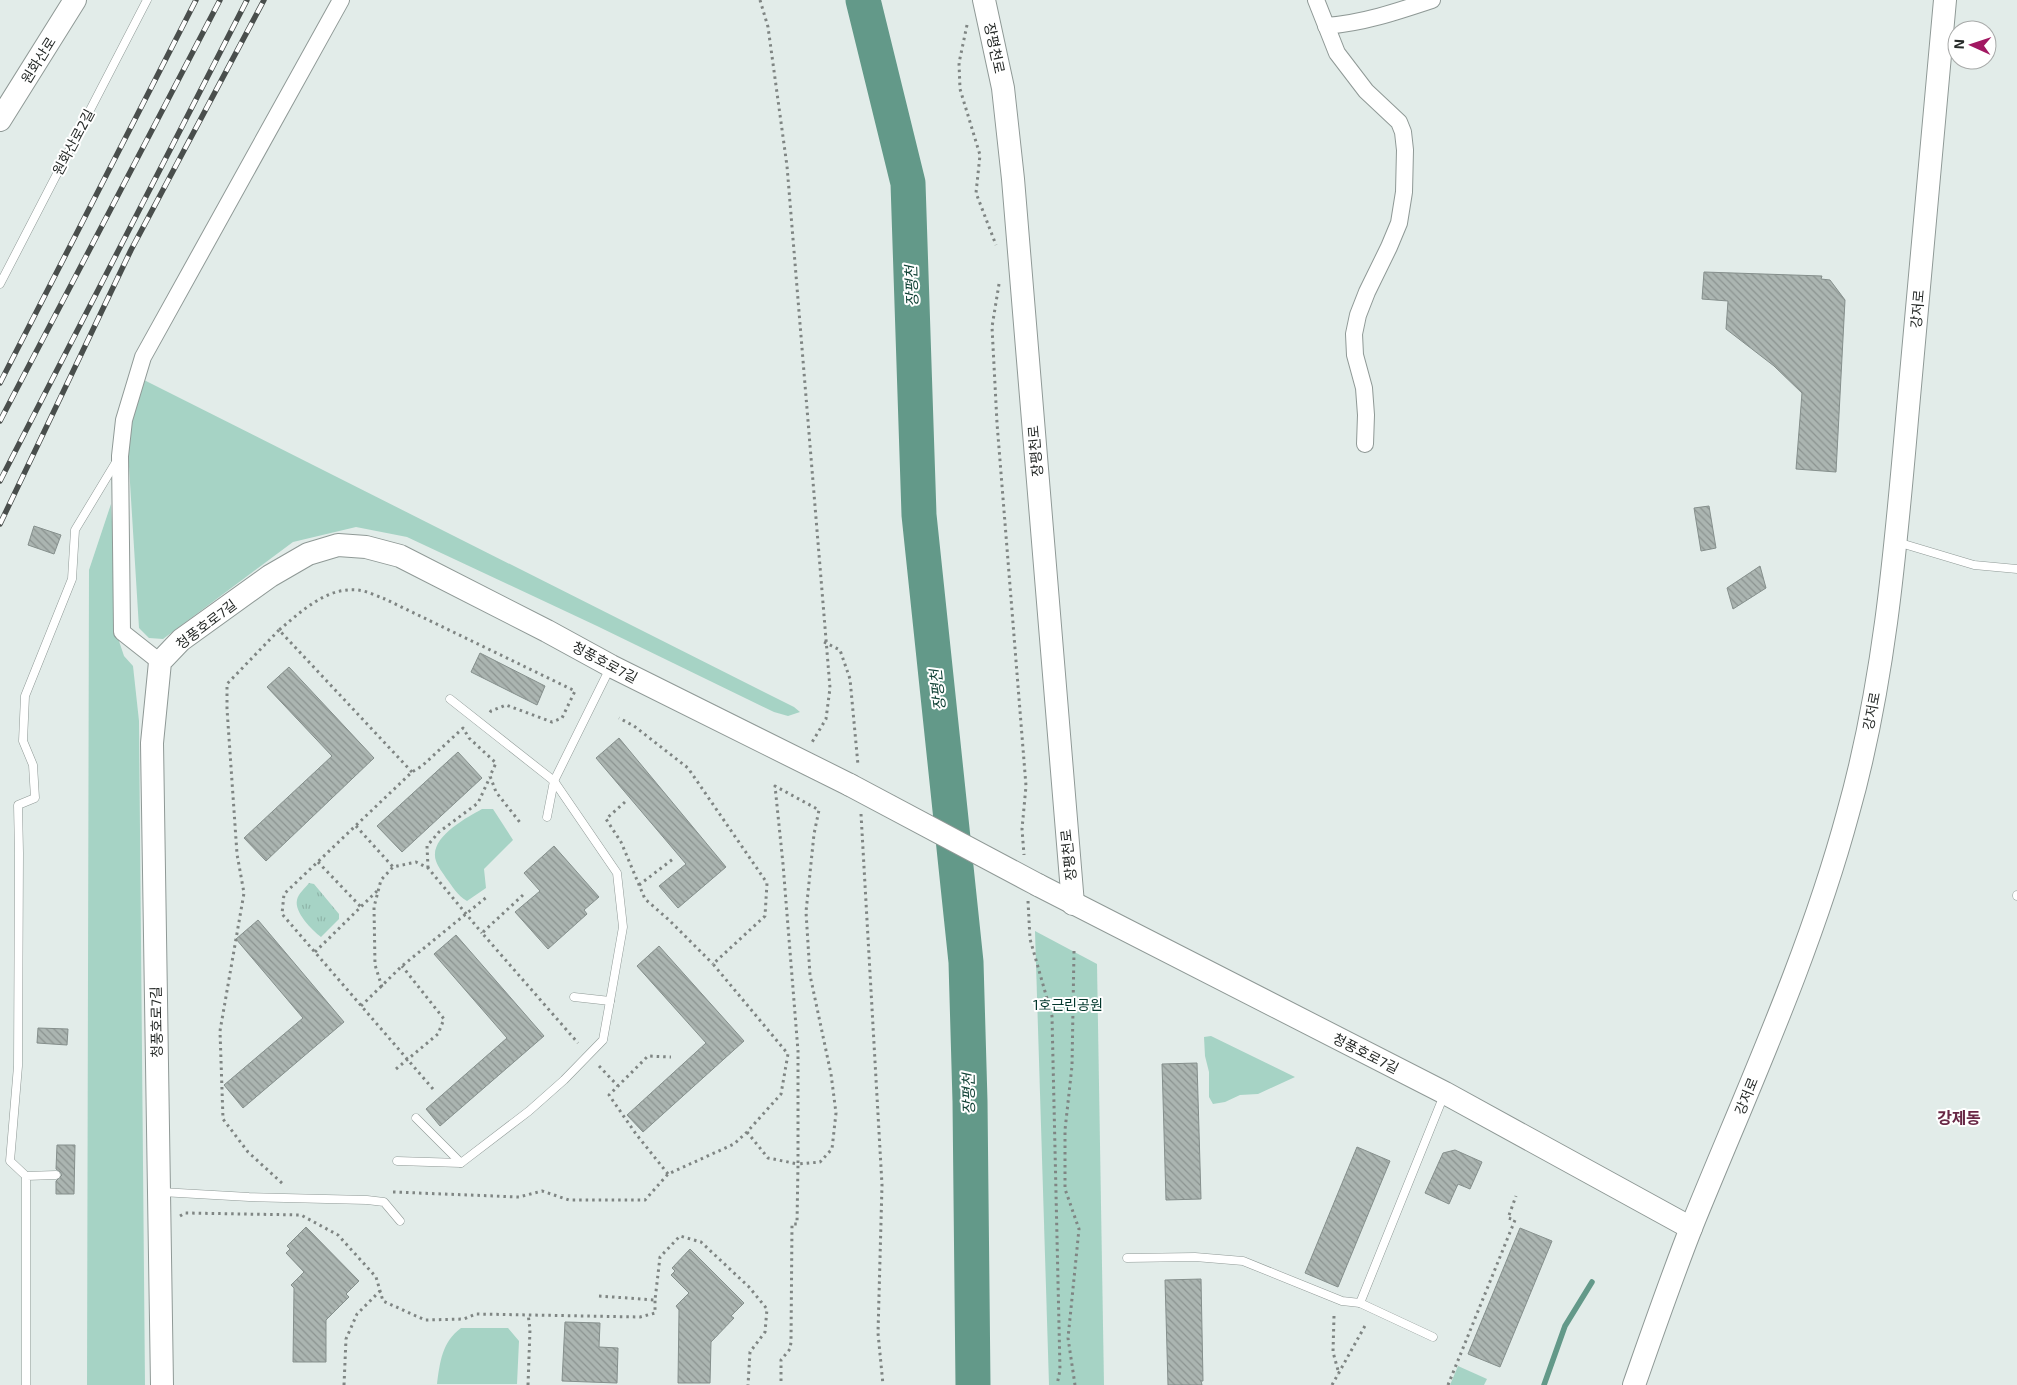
<svg xmlns="http://www.w3.org/2000/svg" width="2017" height="1385" font-family="'Exo 2','Noto Sans KR',sans-serif">
<defs>
<pattern id="grass-tufts" width="24" height="20" patternUnits="userSpaceOnUse" patternTransform="scale(1.25)"><rect width="24" height="20" fill="#a6d3c5"/><path d="M3 7l-1-3M5 7V3M7 7l1-3M15 17l-1-3M17 17v-4M19 17l1-3" fill="none" stroke="#8fb5a9"/></pattern>
<pattern id="building-back-hatch" width="6" height="6" patternUnits="userSpaceOnUse" patternTransform="scale(1.25)"><rect width="6" height="6" fill="#abb5b1"/><path d="M-1 5l2 2M0 0l6 6M5-1l2 2" fill="none" stroke="#8b9390"/></pattern>
</defs>
<rect width="100%" height="100%" fill="#e2ece9"/>
<path fill="url(#grass-tufts)" d="M309,883L314,884L339,914V919L321,937C312,930 294,912 297,900C298,894 305,888 309,883Z"/>
<g fill="#a6d3c5">
<polygon points="144,380 794,707 800,712 788,716 774,712 597,626 407,537 356,527 293,542 163,639 149,638 139,628 127,434"/>
<polygon points="111,504 119,641 124,656 133,666 139,721 145,1385 87,1385 89,570"/>
<path d="M482,809H493L513,840L484,869L486,888L467,901C457,895 453,887 446,878C443,873 438,867 436,861C428,838 466,818 482,809Z"/>
<polygon points="1035,931 1097,964 1104,1385 1049,1385"/>
<polygon points="1211,1036 1295,1077 1258,1094 1240,1095 1225,1102 1213,1104 1209,1097 1209,1072 1205,1056 1204,1037"/>
<path d="M461,1328H508L519,1341L517,1384H437C440,1362 442,1342 461,1328Z"/>
<polygon points="1458,1366 1487,1379 1484,1385 1450,1385"/>
</g>
<g fill="none" stroke-linecap="round" stroke-linejoin="round">
<polyline stroke="#639989" stroke-width="5.5" points="1544,1385 1565,1326 1592,1282"/>
<polyline stroke="#639989" stroke-width="35" points="863,0 908,183 919,515 966,962 970,1101 973,1385"/>
</g>
<g fill="url(#building-back-hatch)" stroke="#858f8c">
<polygon points="1704,272 1822,276 1821,279 1830,280 1845,300 1836,472 1796,469 1802,393 1774,366 1726,329 1728,301 1702,299"/>
<polygon points="1709,506 1716,548 1701,551 1694,508"/>
<polygon points="34,526 61,535 54,554 28,545"/>
<polygon points="1760,566 1766,588 1733,609 1727,588"/>
<polygon points="480,653 545,686 537,705 471,672"/>
<polygon points="289,667 374,758 266,861 244,838 332,756 267,687"/>
<polygon points="619,738 726,867 678,908 659,886 686,864 596,758"/>
<polygon points="458,752 482,778 402,852 377,826"/>
<polygon points="554,846 599,897 584,910 587,914 548,949 515,912 540,891 524,873"/>
<polygon points="258,920 344,1022 243,1108 224,1085 303,1018 236,939"/>
<polygon points="456,935 544,1036 440,1126 426,1109 507,1038 434,954"/>
<polygon points="659,946 744,1041 643,1132 627,1115 706,1043 637,966"/>
<polygon points="38,1028 68,1029 67,1045 37,1043"/>
<polygon points="1197,1063 1201,1199 1166,1200 1162,1064"/>
<polygon points="57,1145 75,1145 74,1194 56,1194 56,1181 62,1175 60,1172 56,1169"/>
<polygon points="1357,1147 1390,1161 1338,1287 1305,1273"/>
<polygon points="1455,1150 1482,1162 1470,1189 1458,1184 1449,1204 1425,1193 1443,1153"/>
<polygon points="306,1227 359,1281 346,1294 349,1297 326,1320 326,1362 293,1362 294,1288 291,1285 304,1272 286,1253 290,1249 287,1246"/>
<polygon points="1520,1228 1552,1241 1500,1367 1468,1354"/>
<polygon points="690,1249 744,1303 731,1316 734,1318 711,1342 710,1383 678,1383 679,1310 676,1306 689,1293 671,1275 675,1271 672,1268"/>
<polygon points="1201,1279 1203,1381 1201,1381 1202,1385 1168,1385 1165,1280"/>
<polygon points="565,1322 600,1323 599,1347 618,1348 617,1383 562,1381"/>
</g>
<g fill="none" stroke-linecap="round" stroke-linejoin="round">
<defs>
<g id="lane">
<polyline points="0,284 147,0"/>
<polyline points="1897,542 1974,565 2017,569"/>
<polyline points="450,699 554,781 610,668"/>
<polyline points="554,781 617,873 623,927 610,1001 574,997"/>
<polyline points="547,817 554,781"/>
<polyline points="2017,895 2017,896"/>
<polyline points="416,1118 461,1163"/>
<polyline points="397,1161 461,1163 529,1111 564,1080 603,1040 610,1001"/>
<polyline points="26,1176 10,1161 18,1066 19,853 18,805 35,798 33,765 23,741 25,696 72,579 75,530 116,462"/>
<polyline points="161,1192 249,1197 367,1200 384,1202 400,1221"/>
<polyline points="1127,1258 1195,1257 1243,1261 1342,1301 1360,1303 1433,1337"/>
<polyline points="1360,1303 1444,1095"/>
<polyline points="26,1385 26,1176 56,1175"/>
</g>
<g id="street">
<polyline points="1316,0 1337,53 1366,91 1399,122 1403,132 1405,150 1404,192 1399,223 1389,247 1367,292 1358,315 1354,334 1355,355 1364,388 1366,415 1365,444"/>
<path d="M1326,26C1363,23 1396,12 1432,0"/>
<polyline points="160,662 122,632 120,456 124,420 143,357 341,0"/>
</g>
<g id="secondary">
<polyline points="984,0 1003,88 1013,179 1073,904"/>
<polyline points="0,120 75,0"/>
<polyline points="1038,885 1445,1093 1691,1228"/>
<polyline points="162,1385 152,743 160,662 181,640 270,576 308,554 338,545 366,547 400,556 547,631 611,666 850,785"/>
<path d="M1634,1385C1653,1331 1672,1276 1693,1223C1748,1088 1810,954 1848,813C1885,682 1896,544 1908,408C1920,272 1933,136 1945,0"/>
</g>
</defs>
<use href="#lane" stroke="#8f9996" stroke-width="9"/>
<use href="#street" stroke="#8f9996" stroke-width="18"/>
<use href="#secondary" stroke="#8f9996" stroke-width="24"/>
<g stroke="#7f8583" stroke-width="3" stroke-dasharray="2.5 4" stroke-linecap="butt">
<polyline points="760,0 768,27 787,166 830,688 826,719 811,744"/>
<polyline points="967,25 959,63 960,89 980,155 976,193 996,245"/>
<polyline points="999,284 992,327 997,423 1026,786 1022,829 1024,855"/>
<polyline points="279,630 227,684 227,709 237,854 244,893 220,1031 223,1119 248,1152 283,1184"/>
<polyline points="824,642 840,650 850,679 858,765"/>
<path d="M412,772L279,630C302,611 326,587 358,590C367,591 377,596 385,599L575,691L562,718L552,722L506,705L491,711L488,715"/>
<polyline points="625,802 606,819 621,842 645,899 669,920 713,964"/>
<polyline points="861,814 882,1185 878,1333 883,1385"/>
<polyline points="356,826 393,867"/>
<polyline points="318,862 361,907"/>
<polyline points="428,868 427,846 439,832 478,803 490,777"/>
<polyline points="639,885 673,859"/>
<polyline points="523,895 482,933 578,1043"/>
<polyline points="1028,901 1030,939 1052,1016 1060,1370 1057,1385"/>
<polyline points="1074,951 1072,1066 1065,1130 1065,1189 1079,1229 1068,1338 1075,1385"/>
<polyline points="315,952 377,891"/>
<polyline points="382,987 375,965 374,907 381,880 393,867 416,862 428,868 482,933"/>
<polyline points="361,1006 402,966 488,896"/>
<polyline points="599,1066 618,1086"/>
<polyline points="396,1069 438,1034 444,1019 402,966"/>
<polyline points="433,1089 282,914 284,894 412,772 422,766 463,728 469,738 496,763 490,776 496,792 522,825"/>
<polyline points="747,1132 768,1158 798,1164 798,1051 783,864 775,786 819,810 814,834 806,912 810,975 831,1074 836,1113 832,1149 820,1162 798,1164 797,1224 792,1224 791,1342 790,1349 781,1360 781,1385"/>
<polyline points="668,1174 636,1134 609,1095 648,1056 671,1057"/>
<polyline points="393,1192 519,1197 542,1191 569,1200 645,1200 668,1174 734,1144 747,1132 781,1094 788,1054 713,964 765,916 767,883 688,768 634,726 619,718"/>
<polyline points="180,1216 185,1213 301,1215 338,1235 376,1277 383,1301 425,1320 464,1319 476,1314 640,1317 655,1313 655,1300"/>
<polyline points="599,1296 655,1300 660,1257 680,1236 701,1242 749,1287 767,1309 765,1332 750,1352 748,1385"/>
<polyline points="1334,1316 1333,1352 1339,1374"/>
<polyline points="344,1385 346,1339 357,1314 380,1291"/>
<polyline points="528,1385 530,1329 528,1314"/>
<polyline points="1332,1385 1366,1324"/>
<polyline points="1448,1385 1515,1220 1508,1218 1516,1196"/>
</g>
<use href="#lane" stroke="#fff" stroke-width="8"/>
<use href="#street" stroke="#fff" stroke-width="16"/>
<use href="#secondary" stroke="#fff" stroke-width="22"/>
<defs>
<g id="rail">
<polyline points="0,383 196,0"/>
<polyline points="0,421 220,0"/>
<polyline points="0,481 247,0"/>
<polyline points="0,524 131,250 264,0"/>
</g>
</defs>
<use href="#rail" stroke="#494e4c" stroke-width="5.5"/>
<use href="#rail" stroke="#fff" stroke-width="4" stroke-dasharray="11" stroke-linecap="butt"/>
<defs>
<polyline id="secondary-bridge" points="850,785 1038,885"/>
</defs>
<use href="#secondary-bridge" stroke="#8f9996" stroke-width="24" stroke-linecap="butt"/>
<use href="#secondary-bridge" stroke="#fff" stroke-width="22"/>
</g>
<g text-anchor="middle" dominant-baseline="central" stroke-width="4" stroke-linejoin="round" paint-order="stroke">
<g font-size="14" fill="#262a28" stroke="#fff">
<text transform="translate(995 48) rotate(78)">장평천로</text>
<text transform="translate(38 60) rotate(-58)">원화산로</text>
<text transform="translate(73 142) rotate(-62)">원화산로2길</text>
<text transform="translate(1917 309) rotate(-85)">강저로</text>
<text transform="translate(1035 451) rotate(-95)">장평천로</text>
<text transform="translate(206 624) rotate(-37)">청풍호로7길</text>
<text transform="translate(605 662) rotate(28)">청풍호로7길</text>
<text transform="translate(1871 711) rotate(-79)">강저로</text>
<text transform="translate(1068 855) rotate(-96)">장평천로</text>
<text transform="translate(156 1022) rotate(-91)">청풍호로7길</text>
<text transform="translate(1366 1053) rotate(27)">청풍호로7길</text>
<text transform="translate(1746 1096) rotate(-68)">강저로</text>
</g>
<g font-size="14" fill="#01362b" stroke="#fff">
<text x="1068" y="1004">1호근린공원</text>
</g>
<g font-size="15" font-style="italic" fill="#114236" stroke="#fff">
<text transform="translate(911 286) rotate(-92)">장평천</text>
<text transform="translate(937 690) rotate(-96)">장평천</text>
<text transform="translate(968 1094) rotate(-91)">장평천</text>
</g>
<g font-size="16" font-weight="bold" fill="#682745" stroke="#fff">
<text x="1959" y="1117">강제동</text>
</g>
</g>
<g transform="translate(1972 45) rotate(273)"><circle r="24" fill="#ffffff" stroke="#a8aaa9"/>
<path d="M0-4L9 19L0 12L-9 19Z" fill="#a21862"/>
<text y="-8" font-size="14" font-weight="bold" text-anchor="middle" fill="#262a28">N</text>
</g>
</svg>
